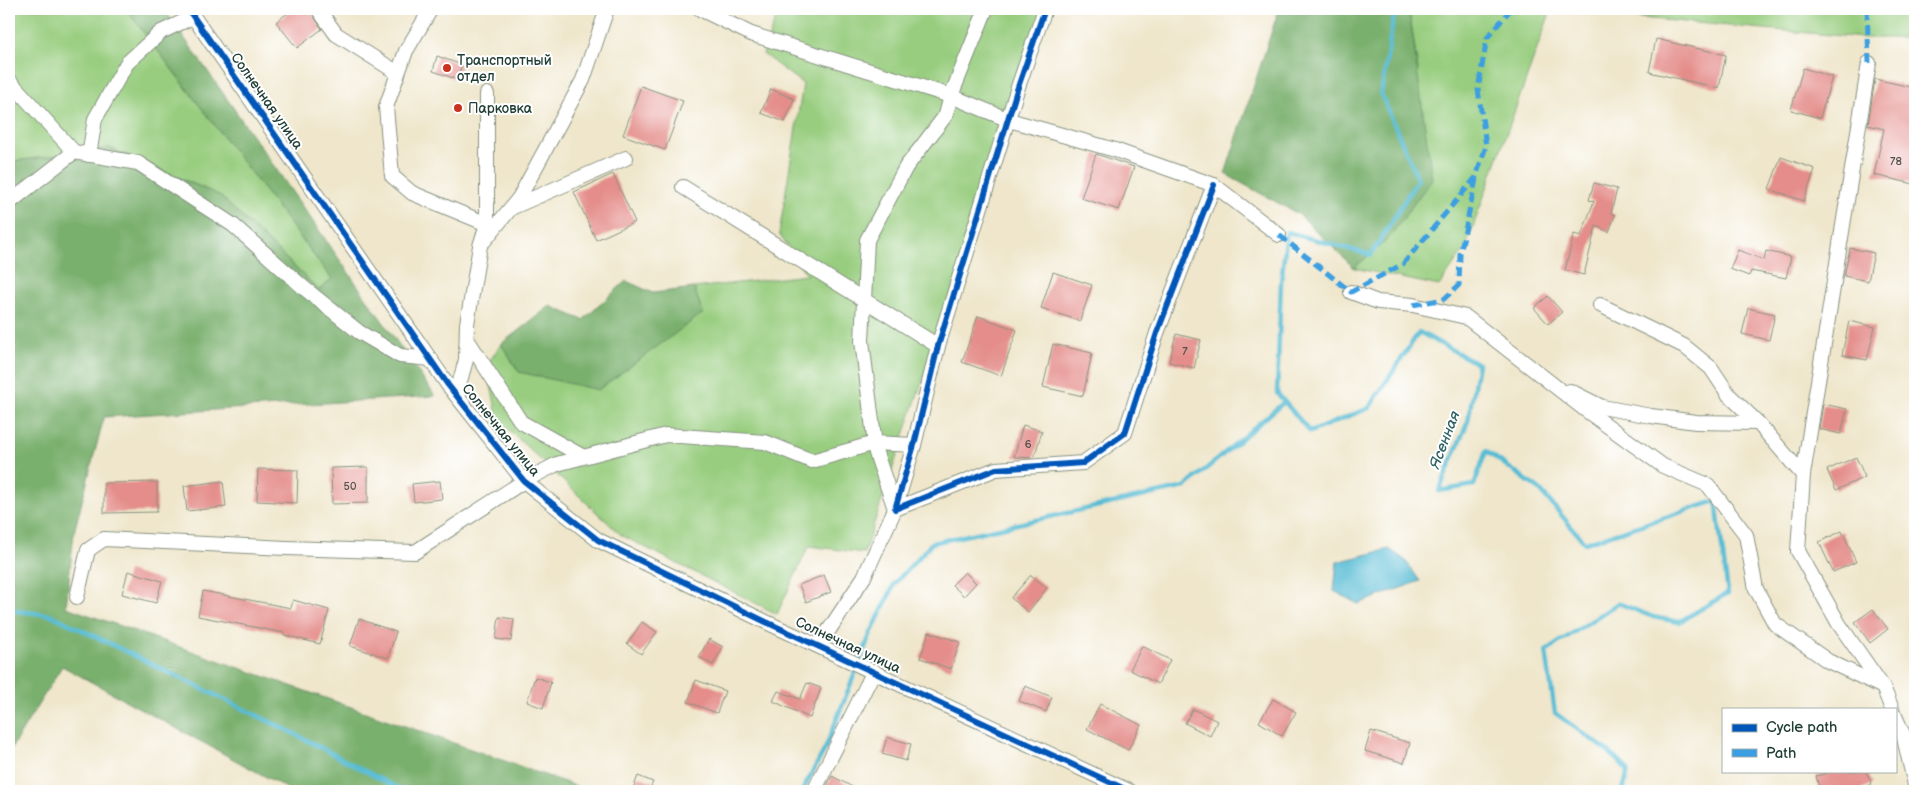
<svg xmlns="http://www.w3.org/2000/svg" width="1924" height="800" font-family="'Balsamiq Sans',sans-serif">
<rect width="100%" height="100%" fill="#fff"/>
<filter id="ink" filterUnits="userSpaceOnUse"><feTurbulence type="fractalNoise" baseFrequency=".02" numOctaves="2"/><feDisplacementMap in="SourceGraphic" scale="10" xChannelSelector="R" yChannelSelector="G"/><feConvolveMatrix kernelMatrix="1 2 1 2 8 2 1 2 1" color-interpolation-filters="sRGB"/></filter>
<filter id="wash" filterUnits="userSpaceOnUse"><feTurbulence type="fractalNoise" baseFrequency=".0096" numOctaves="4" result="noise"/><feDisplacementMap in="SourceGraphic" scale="20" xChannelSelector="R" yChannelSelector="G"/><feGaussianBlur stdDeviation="1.12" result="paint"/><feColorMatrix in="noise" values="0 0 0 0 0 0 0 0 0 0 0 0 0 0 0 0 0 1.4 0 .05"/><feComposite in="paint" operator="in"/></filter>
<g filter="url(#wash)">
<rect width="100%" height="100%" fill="#efe6cb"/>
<g fill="#98cd7f" stroke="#5c855a">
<polygon points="9,9 126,9 332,279 319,290 219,195 110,148 9,162"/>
<polygon points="779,9 1044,9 929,361 864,553 809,546 777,614 621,535 498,420 487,365 501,344 519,372 703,314 694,288 807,275 779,234 803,84 763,54"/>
<polygon points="1409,9 1915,9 1915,38 1864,38 1551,10 1465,249 1439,286 1354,268 1388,239 1418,69"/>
</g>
<g fill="#7ab06e" stroke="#4c7651">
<polygon points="126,9 164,9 435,396 104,417 74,532 66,607 590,791 292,791 62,666 9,752 9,162 110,148 219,195 319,290 332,279"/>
<polygon points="1277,9 1409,9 1432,179 1388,239 1354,268 1300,215 1225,174 1276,18"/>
<polygon points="626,281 653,293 694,288 703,313 598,390 519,372 501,344 550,306 583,320"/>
</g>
<polygon fill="#56bcd4" stroke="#3a7c84" points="1389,549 1405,560 1420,581 1358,604 1334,591 1337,562"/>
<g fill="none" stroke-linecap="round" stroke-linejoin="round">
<g stroke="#56bcd4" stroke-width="4.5">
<polyline points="1395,9 1381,94 1418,179 1371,255 1287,232 1281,282 1277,393 1310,432 1369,408 1419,332 1478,364 1468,421 1439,491 1474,485 1486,451 1540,490 1585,543 1716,501 1728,593 1679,622 1653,617 1618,603 1546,651 1555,713 1609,752 1628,770 1623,791"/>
<polyline points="9,610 51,615 293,733 403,791"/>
<polyline points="802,791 825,749 870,635 895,583 932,543 1185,487 1284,402"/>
</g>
</g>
<g id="blocks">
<g fill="#e48d8a">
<polygon points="293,9 309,9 322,29 297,48 276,22"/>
<polygon points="1656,39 1726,55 1719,88 1649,72"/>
<polygon points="437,56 462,65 456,79 433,71"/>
<polygon points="1803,68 1832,77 1820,118 1791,110"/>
<polygon points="1875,79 1915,88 1914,184 1874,175 1884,129 1868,125"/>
<polygon points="641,86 683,101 665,150 623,135"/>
<polygon points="771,89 794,99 785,122 761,113"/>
<polygon points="1096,154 1134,167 1119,210 1081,198"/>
<polygon points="1781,157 1815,169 1804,201 1769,189"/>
<polygon points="613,174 635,222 596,240 574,192"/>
<polygon points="1594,183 1617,189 1611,213 1615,215 1609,232 1596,226 1584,275 1565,270 1574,234 1581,236 1594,201 1589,200"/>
<polygon points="1850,248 1874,253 1868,281 1844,276"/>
<polygon points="1738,250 1764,260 1766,251 1791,257 1786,278 1751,271 1749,276 1730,269"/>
<polygon points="1053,272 1092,285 1080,321 1041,308"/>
<polygon points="1548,296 1562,312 1548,324 1534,308"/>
<polygon points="1748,308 1775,314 1769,340 1742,334"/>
<polygon points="978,316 1017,330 1001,376 962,362"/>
<polygon points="1849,321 1875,327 1867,360 1842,355"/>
<polygon points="1176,334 1201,340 1194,368 1169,362"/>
<polygon points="1053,344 1092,353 1083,396 1043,387"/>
<polygon points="1823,404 1847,409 1841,434 1819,429"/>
<polygon points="1023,425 1042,431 1034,458 1014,457"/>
<polygon points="1856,457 1865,477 1836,490 1827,470"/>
<polygon points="368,467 368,503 332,504 331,468"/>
<polygon points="258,469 298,470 297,503 257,501"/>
<polygon points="223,481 226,507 187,511 184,486"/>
<polygon points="440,481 442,499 414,502 412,484"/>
<polygon points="157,482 157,512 104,513 104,483"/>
<polygon points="1842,531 1856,562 1833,572 1819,542"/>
<polygon points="128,571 162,581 156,603 122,594"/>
<polygon points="965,572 976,583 964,596 952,585"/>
<polygon points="824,575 831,592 806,602 799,585"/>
<polygon points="1031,575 1047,588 1028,612 1011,598"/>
<polygon points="203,591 291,608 293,600 329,610 320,644 284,635 284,633 198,616"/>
<polygon points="1873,609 1888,629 1870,643 1855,622"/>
<polygon points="499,617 514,619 511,641 496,639"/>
<polygon points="359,619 396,632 388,658 350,646"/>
<polygon points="642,622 657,632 641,654 627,644"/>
<polygon points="929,632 960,642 951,669 920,658"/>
<polygon points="709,639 723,647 713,665 699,657"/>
<polygon points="1142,646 1170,660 1158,684 1130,670"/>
<polygon points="535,677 551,682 543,708 527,702"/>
<polygon points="696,680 725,691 717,713 688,702"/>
<polygon points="807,683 821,688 810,718 773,701 778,691 800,699"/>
<polygon points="1025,686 1052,697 1046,712 1019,701"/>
<polygon points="1273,699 1296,712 1282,736 1259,722"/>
<polygon points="1100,704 1141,725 1128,750 1087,729"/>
<polygon points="1193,709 1217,721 1210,736 1185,723"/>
<polygon points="1371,731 1410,743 1404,763 1365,751"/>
<polygon points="887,737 911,744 906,761 882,754"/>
<polygon points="1835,771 1866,771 1872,784 1858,791 1820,791 1816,776"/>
<polygon points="638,776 653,782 649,791 632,791"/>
<polygon points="832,776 860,791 824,791"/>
</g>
</g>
</g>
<g filter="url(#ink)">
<use href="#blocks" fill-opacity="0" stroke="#879280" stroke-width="1"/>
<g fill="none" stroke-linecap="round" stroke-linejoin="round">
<defs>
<g id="minor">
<polyline points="188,9 448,385 524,481 598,540 764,621 1129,791"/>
<polyline points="318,9 336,34 398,73"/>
<polyline points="431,9 406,51 386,107 392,176 412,193 487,224"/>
<polyline points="700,9 751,34 951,96 1009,120 1115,150 1214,185 1279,235"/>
<polyline points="1045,9 1017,90 938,346 914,445 895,509 996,469 1083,463 1125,433 1157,333 1214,185"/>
<polyline points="1869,63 1803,475 1798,551 1839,624 1883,687 1892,709"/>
<polyline points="9,80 74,152 9,203"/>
<polyline points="74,152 138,163 233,225 304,288 359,332 400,356 431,359"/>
<polyline points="89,155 95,119 127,63 161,32 193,17"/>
<polyline points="683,187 938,346"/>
<polyline points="513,207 626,158"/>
<polyline points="484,241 519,198 583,80 607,9"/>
<polyline points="1351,292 1378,302 1413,305 1466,317 1583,408 1663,466 1708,485 1746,535 1756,589 1775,624 1828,661 1883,687"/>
<polyline points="1600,305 1684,346 1711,368 1729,395 1758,423"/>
<polyline points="467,339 521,422 582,456"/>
<polyline points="1570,391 1602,407 1651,416 1696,422 1758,423 1803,475"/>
<polyline points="456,395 466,360 467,324 480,246 487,224 487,94"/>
<polyline points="77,597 88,550 104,539 286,548 415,552 524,481 557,464 666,435 765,442 812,461 875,443 914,445"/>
<polyline points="819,645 864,577 895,509 876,453 862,341 867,240 906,167 946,115 951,96 986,9"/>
<polyline points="1895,716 1903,734 1915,785"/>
<polyline points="814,791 874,671"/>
</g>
</defs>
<use href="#minor" stroke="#879280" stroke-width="16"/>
<use href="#minor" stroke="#fff" stroke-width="14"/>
<g stroke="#3c9ee2" stroke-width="5" stroke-dasharray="10 5" stroke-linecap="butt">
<polyline points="1867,9 1869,63"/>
<polyline points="1279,235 1351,292 1403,264 1476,177 1486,146 1478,89 1487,38 1511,9"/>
<polyline points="1413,305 1444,299 1459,285 1460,254 1476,179"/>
</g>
<defs>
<g id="cycleway">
<polyline points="188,9 448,385 524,481 598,540 764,621 1129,791"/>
<polyline points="1045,9 1017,90 938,346 914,445 895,509 996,469 1083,463 1125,433 1157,333 1214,185"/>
</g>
</defs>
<use href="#cycleway" stroke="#fff" stroke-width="9"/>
<use href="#cycleway" stroke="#0057b8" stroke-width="6"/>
</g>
</g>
<g fill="#c8321e" stroke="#fff" stroke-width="2">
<circle cx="447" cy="68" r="5"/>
<circle cx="458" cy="108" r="5"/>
</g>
<g text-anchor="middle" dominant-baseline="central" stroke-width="4" stroke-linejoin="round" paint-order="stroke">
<g font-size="11" fill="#50514a">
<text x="1896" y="161">78</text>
<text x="1185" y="351">7</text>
<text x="1028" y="444">6</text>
<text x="350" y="486">50</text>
</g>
<g font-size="14" fill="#1f3d34" stroke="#fff" text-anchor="start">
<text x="457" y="60">Транспортный<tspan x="457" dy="16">отдел</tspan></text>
<text x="468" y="108">Парковка</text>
</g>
<g font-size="14" fill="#1f3d34" stroke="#fff">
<text transform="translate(267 101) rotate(55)">Солнечная улица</text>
<text transform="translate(501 430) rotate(51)">Солнечная улица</text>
<text transform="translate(848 645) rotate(25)">Солнечная улица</text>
</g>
<g font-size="15" font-style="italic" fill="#306364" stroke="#fff">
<text transform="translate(1445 440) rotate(-69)">Ясенная</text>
</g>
</g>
<rect width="1924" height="800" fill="none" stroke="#fff" stroke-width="30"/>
<rect x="1722" y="708" width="175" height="65" fill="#ffffff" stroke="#a5b1ae"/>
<rect x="1732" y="724" width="25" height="8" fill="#0057b8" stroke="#a5b1ae"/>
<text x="1766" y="732" font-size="15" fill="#1f3d34">Cycle path</text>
<rect x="1732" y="749" width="25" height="8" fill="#3c9ee2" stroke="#a5b1ae"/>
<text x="1766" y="758" font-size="15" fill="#1f3d34">Path</text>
</svg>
